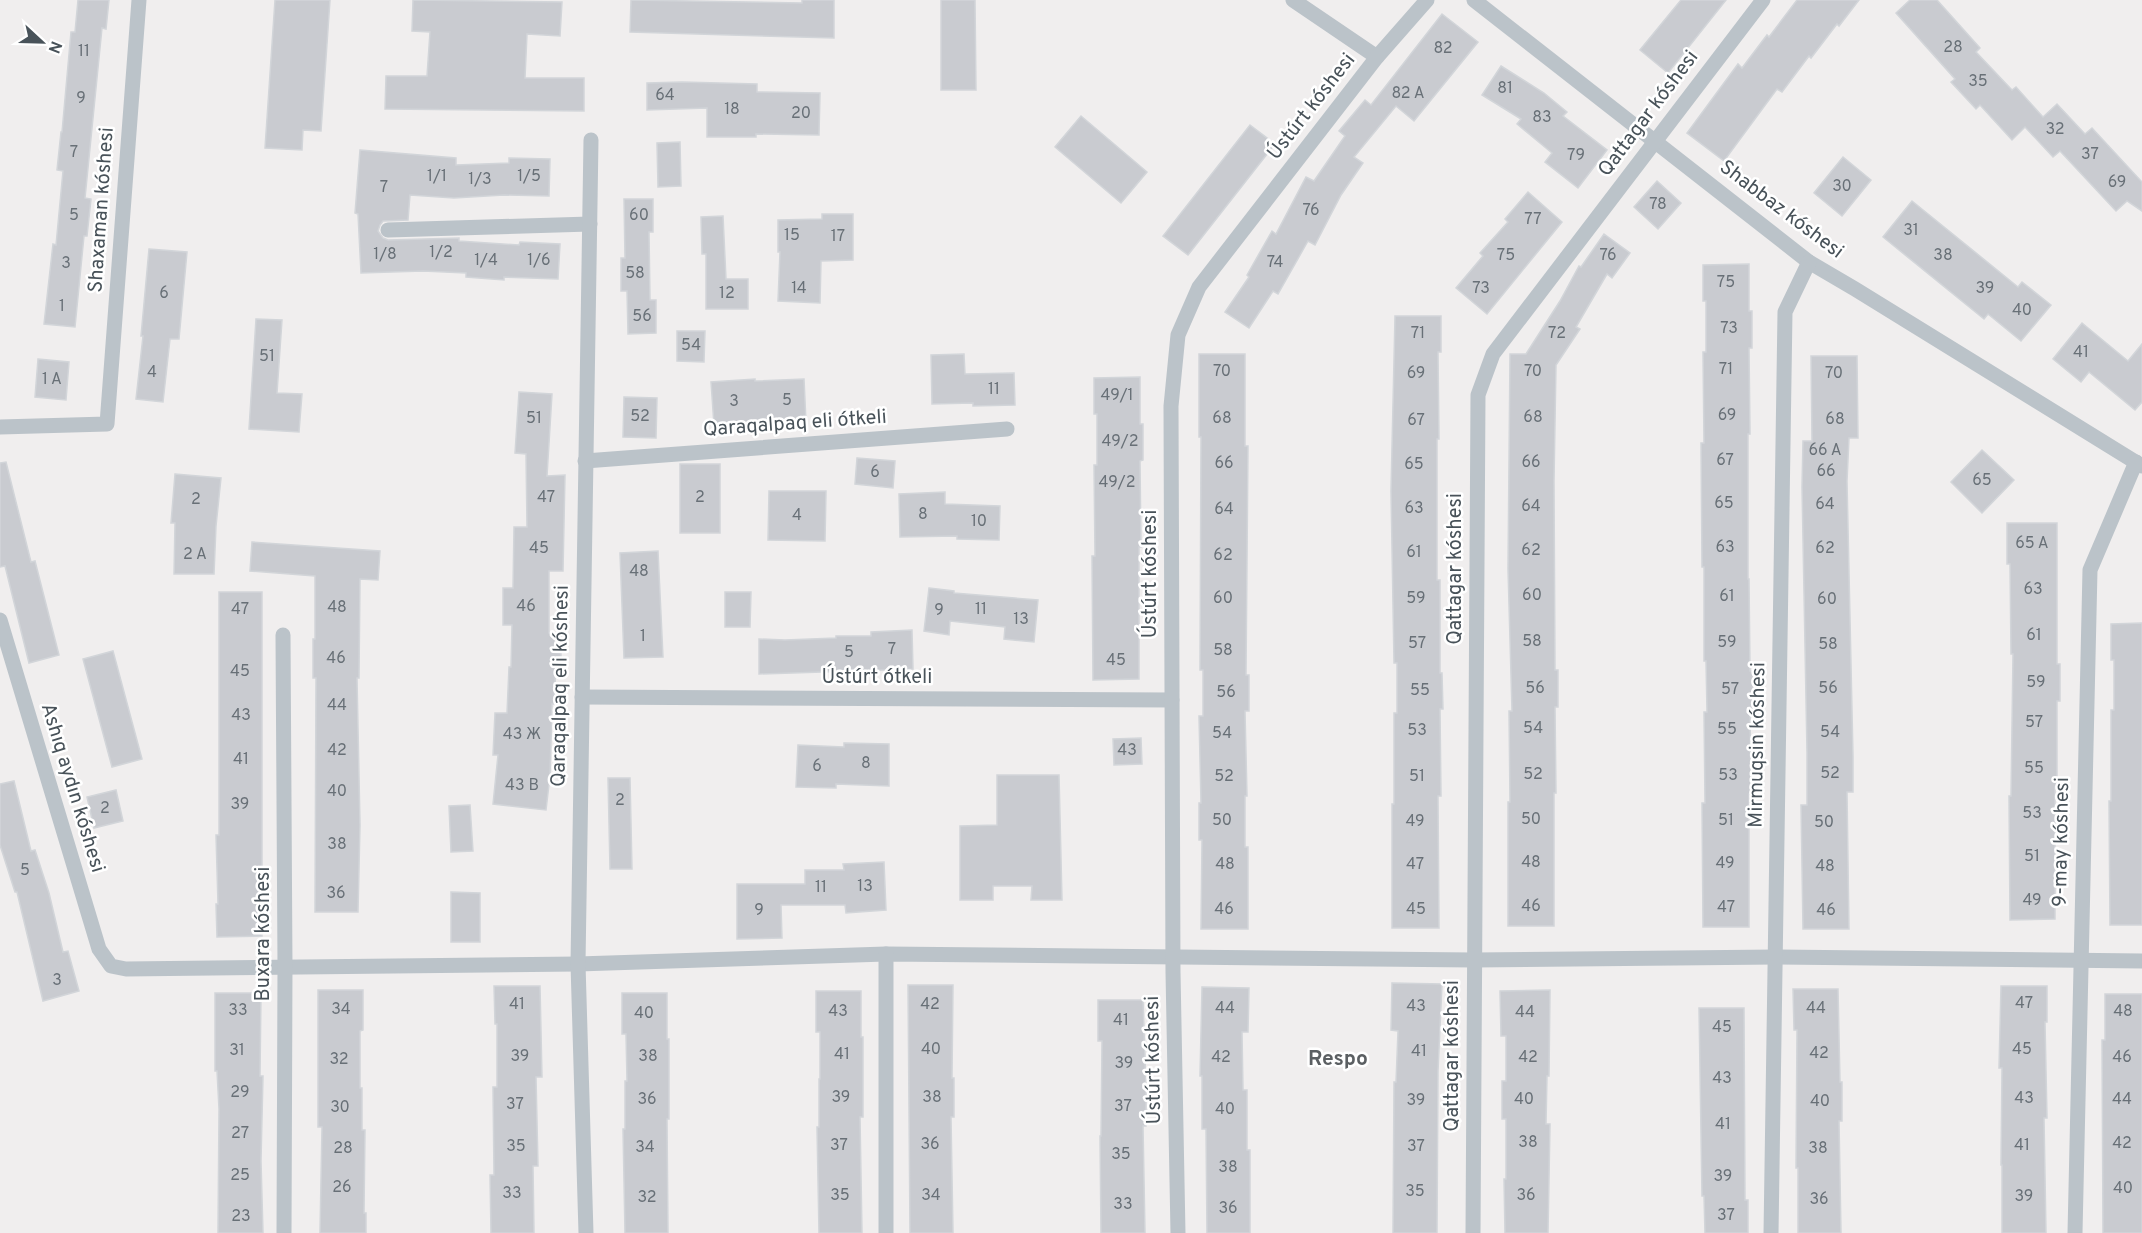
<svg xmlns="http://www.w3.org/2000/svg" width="2142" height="1233" font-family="Overpass,sans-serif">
<rect width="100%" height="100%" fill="#f0eeee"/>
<g fill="#c9cbd0" stroke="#d2d5d9" stroke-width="1.5">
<polygon points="78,0 109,0 106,29 102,28 85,198 91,199 87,236 84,236 75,327 44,324 53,244 56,245 63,171 57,170 61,132 62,132 71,32 75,32"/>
<polygon points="275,0 330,0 321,131 303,130 302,150 265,148"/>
<polygon points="413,0 562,2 560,36 527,34 525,78 584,78 584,111 385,109 386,76 427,76 430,32 412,31"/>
<polygon points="631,0 802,3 802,0 834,0 834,38 630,32"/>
<polygon points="941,0 975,0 976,90 941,90"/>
<polygon points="1681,0 1726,0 1668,73 1640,50"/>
<polygon points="1797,0 1859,0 1839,26 1837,24 1811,58 1809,56 1782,92 1777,89 1724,161 1687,133 1738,64 1742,68 1767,35 1769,37"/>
<polygon points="1910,0 1937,0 1980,48 1976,52 2012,90 2016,87 2043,117 2057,104 2085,134 2092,128 2142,182 2142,211 2127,201 2116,211 2060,151 2053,157 2025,127 2012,140 1980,105 1976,109 1951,82 1955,79 1896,13"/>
<polygon points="1442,14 1478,42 1414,121 1396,106 1354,157 1363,163 1341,195 1315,245 1308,241 1278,294 1273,291 1249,328 1225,312 1249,277 1247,275 1272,231 1276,234 1306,177 1314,181 1345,136 1339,131 1365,100 1371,105"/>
<polygon points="1501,66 1544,93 1567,112 1563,116 1607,150 1578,188 1545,162 1552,153 1517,124 1521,119 1482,95"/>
<polygon points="682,82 757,84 757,92 820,93 819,135 756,134 756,137 707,137 707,108 647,110 647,83"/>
<polygon points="1081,116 1147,172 1121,203 1055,147"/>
<polygon points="1250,125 1275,144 1188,255 1163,236"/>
<polygon points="680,142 681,186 658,187 657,143"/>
<polygon points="360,150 456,158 456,165 509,163 509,158 550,159 549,196 504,195 454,198 410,195 408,220 383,221 380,225 378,231 383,238 388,240 459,238 459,241 519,245 520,242 560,244 558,279 504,277 504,280 466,277 466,273 423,271 361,273 358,214 355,213"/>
<polygon points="1843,157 1871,180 1842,216 1814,193"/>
<polygon points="1657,181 1681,203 1658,229 1634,207"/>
<polygon points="1528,192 1562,222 1487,314 1456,288 1483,256 1480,253 1508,222 1505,219"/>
<polygon points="624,199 653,199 653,232 649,232 650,300 656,300 656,333 628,334 627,291 621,291 621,258 625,258"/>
<polygon points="1912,201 2018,287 2022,282 2051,305 2021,341 1988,314 1984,319 1883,237"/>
<polygon points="822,214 853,214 853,260 821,261 820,303 778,301 780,252 778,252 778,220 822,219"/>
<polygon points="723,216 726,279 748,279 748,309 706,309 706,254 702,254 701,217"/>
<polygon points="1604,234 1630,253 1612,278 1607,274 1576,327 1580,329 1556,365 1554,481 1555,670 1558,670 1558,707 1555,707 1556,793 1554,793 1554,926 1508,926 1508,802 1510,802 1509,711 1512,711 1508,569 1510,354 1526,354 1560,301 1579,266 1581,267"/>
<polygon points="149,249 187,252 179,339 170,339 163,402 136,399 143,336 141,336"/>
<polygon points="1749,264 1749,311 1752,311 1752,348 1749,348 1750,434 1748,434 1748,579 1749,579 1750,671 1753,671 1753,708 1750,708 1751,794 1749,794 1749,927 1703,927 1702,803 1705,803 1704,712 1707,712 1706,661 1704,661 1704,567 1702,567 1701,443 1704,443 1703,352 1706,352 1706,301 1703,301 1703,265"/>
<polygon points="1395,316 1441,316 1441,352 1438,352 1439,439 1437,439 1437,580 1440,580 1440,673 1442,673 1443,709 1440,709 1441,796 1438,796 1439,928 1392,928 1392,804 1394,804 1394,713 1397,713 1397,663 1394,663 1391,491"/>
<polygon points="256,319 282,320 277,393 302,394 299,432 249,429"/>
<polygon points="2082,323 2128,361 2142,344 2142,402 2135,410 2089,372 2081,382 2053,359"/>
<polygon points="677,331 705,331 704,362 677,361"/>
<polygon points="964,354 965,374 1014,373 1015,405 973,406 973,403 932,404 931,355"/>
<polygon points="1199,354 1245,354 1245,446 1248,446 1246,675 1249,675 1249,711 1245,711 1247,796 1245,796 1245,847 1248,847 1248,929 1201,929 1202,840 1199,840 1199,803 1201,803 1199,716 1203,716 1203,670 1200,670 1201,437 1199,437"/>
<polygon points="1811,356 1857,356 1858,438 1849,438 1847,481 1853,756 1853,792 1847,792 1849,929 1803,929 1801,805 1807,805 1807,752 1802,487 1803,441 1812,441"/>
<polygon points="38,359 69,362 66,400 35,397"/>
<polygon points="1140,377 1140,424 1143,424 1143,460 1140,461 1141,547 1139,547 1139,679 1093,680 1092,556 1095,556 1094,465 1097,465 1097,414 1094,414 1094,378"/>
<polygon points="755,379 755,381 804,379 806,422 714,425 711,382"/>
<polygon points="519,392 552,394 547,476 565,475 563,571 549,571 549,633 561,633 561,665 556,665 554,704 552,704 550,776 546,810 493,804 498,755 493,755 495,713 507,713 509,667 511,667 512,625 503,625 503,588 513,588 514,527 527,527 526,454 515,453"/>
<polygon points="624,397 657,398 656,438 623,437"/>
<polygon points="1982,450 2014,480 1982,513 1951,482"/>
<polygon points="857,458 895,461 893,488 855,484"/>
<polygon points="6,462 31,562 35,561 59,655 29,663 5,566 0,567 0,463"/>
<rect x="680" y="464" width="40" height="69"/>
<polygon points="175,474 221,478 216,526 214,574 174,574 175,523 171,523"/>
<polygon points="769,491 826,491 825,541 768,540"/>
<polygon points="945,492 945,504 1000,506 999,540 957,539 957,536 900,537 899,494"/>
<polygon points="2007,523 2057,523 2057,664 2060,664 2060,701 2057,701 2057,787 2055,787 2055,919 2010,920 2009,796 2011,796 2013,654 2011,654 2010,564 2007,564"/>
<polygon points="252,542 380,551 378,580 360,579 359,678 357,678 360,825 358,912 315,912 316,678 313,678 313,639 315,639 315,576 250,571"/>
<polygon points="658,551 663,657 624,658 620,553"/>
<polygon points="929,588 954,591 954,593 1038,600 1034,642 1004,639 1005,627 950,621 949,635 924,631"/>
<polygon points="219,592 262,592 262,936 217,937 216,904 218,904 216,835 219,835"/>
<polygon points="725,592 751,592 750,627 725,627"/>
<polygon points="2142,623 2142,925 2110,925 2109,801 2111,801 2111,710 2114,710 2114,660 2111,660 2111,624"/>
<polygon points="912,630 913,669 759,674 759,639 785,640 836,638 836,636 871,636 871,632"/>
<polygon points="113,651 142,759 112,767 83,659"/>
<polygon points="1141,738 1142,764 1114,765 1113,739"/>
<polygon points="844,743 889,744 889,786 836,784 836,788 796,787 798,745 844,747"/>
<polygon points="997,775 1059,775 1062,900 1031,900 1032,886 993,886 993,900 960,900 960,826 997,825"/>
<polygon points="608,778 630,778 632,869 610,869"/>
<polygon points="14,781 31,851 35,850 49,893 63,952 68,951 79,991 43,1001 17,892 15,892 0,845 0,784"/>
<polygon points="116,790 123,821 94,828 87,797"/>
<polygon points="470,805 473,851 451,852 449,806"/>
<polygon points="884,862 886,910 846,913 845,905 781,905 782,938 737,939 737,884 805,884 805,870 844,870 843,864"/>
<polygon points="451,892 480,893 480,942 451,942"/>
<polygon points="1392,983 1442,984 1438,1071 1437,1233 1393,1233 1394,1082 1396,1082 1398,1031 1391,1030"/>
<polygon points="908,985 953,985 952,1078 954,1078 954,1117 951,1117 953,1233 910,1233"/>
<polygon points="494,986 540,986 542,1077 536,1077 538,1166 533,1166 534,1233 491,1233 490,1175 494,1175 493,1087 497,1087 497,1024 495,1024"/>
<polygon points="2001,986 2047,986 2047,1022 2045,1022 2047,1118 2044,1118 2046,1233 2002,1233 2002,1165 2001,1165 2002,1068 1999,1068"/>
<polygon points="1202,987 1249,988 1248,1032 1242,1032 1243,1090 1247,1090 1247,1150 1250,1150 1250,1233 1207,1233 1206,1129 1202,1129 1202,1076 1200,1076"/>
<polygon points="1793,989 1838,989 1840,1082 1842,1082 1842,1121 1839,1121 1841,1233 1798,1233 1798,1168 1796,1168 1797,1030 1794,1030"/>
<polygon points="318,990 363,990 363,1030 360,1031 360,1088 362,1088 362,1130 365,1130 364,1213 366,1213 366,1233 320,1233 322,1127 318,1127"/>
<polygon points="1550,990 1549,1076 1547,1076 1546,1124 1550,1124 1548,1233 1505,1233 1504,1179 1506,1179 1506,1119 1502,1119 1502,1081 1506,1081 1506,1036 1501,1036 1500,991"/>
<polygon points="816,991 861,991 861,1037 863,1037 863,1117 860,1117 862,1233 819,1233 817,1127 819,1127 819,1079 820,1079 820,1032 816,1032"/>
<polygon points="215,993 261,993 260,1076 263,1076 261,1161 263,1233 218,1233 219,1109 217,1071 215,1071"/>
<polygon points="622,993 667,993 667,1039 669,1039 669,1119 667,1119 668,1233 625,1233 623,1129 625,1129 625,1081 627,1081 626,1034 622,1034"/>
<polygon points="2105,994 2142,994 2142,1233 2103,1233 2102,1040 2105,1040"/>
<polygon points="1098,1000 1143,1000 1146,1088 1146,1126 1143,1126 1145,1233 1101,1233 1100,1136 1101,1136 1102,1041 1098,1041"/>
<polygon points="1699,1008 1744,1008 1745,1200 1748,1200 1748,1233 1705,1233 1704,1196 1702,1196"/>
</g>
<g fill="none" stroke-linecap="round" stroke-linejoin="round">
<g stroke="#bbc3c9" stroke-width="15">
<polyline points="1293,0 1377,57"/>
<polyline points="1474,0 1809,262 1855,289 2142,466"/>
<polyline points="388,230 590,224"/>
<polyline points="0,427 107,424 139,0"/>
<polyline points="585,461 1007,429"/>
<polyline points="0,620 99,949 111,966 126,969 578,964 886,954 1474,960 1776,957 2142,961"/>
<polyline points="283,635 285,966 284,1233"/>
<polyline points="582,697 1172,700"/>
<polyline points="586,1233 578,964 591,140"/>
<polyline points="886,1233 886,954"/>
<polyline points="1178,1233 1173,972 1171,406 1178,335 1199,287 1377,57 1427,0"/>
<polyline points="1473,1233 1478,395 1493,354 1763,0"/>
<polyline points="1771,1233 1785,312 1809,262"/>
<polyline points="2075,1233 2090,570 2136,462"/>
</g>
</g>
<g text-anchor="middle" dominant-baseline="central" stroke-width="5" stroke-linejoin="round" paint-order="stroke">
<g font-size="16" fill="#687077">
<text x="1953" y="48">28</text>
<text x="1443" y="49">82</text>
<text x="84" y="52">11</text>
<text x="1978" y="82">35</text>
<text x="1505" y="89">81</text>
<text x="1408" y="94">82 А</text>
<text x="665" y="96">64</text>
<text x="81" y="99">9</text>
<text x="732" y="110">18</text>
<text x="801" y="114">20</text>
<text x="1542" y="118">83</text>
<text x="2055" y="130">32</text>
<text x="74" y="153">7</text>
<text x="2090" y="155">37</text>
<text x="1576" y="156">79</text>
<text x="437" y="177">1/1</text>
<text x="529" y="177">1/5</text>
<text x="480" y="180">1/3</text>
<text x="2117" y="183">69</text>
<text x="1842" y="187">30</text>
<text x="384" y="188">7</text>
<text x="1658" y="205">78</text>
<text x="1311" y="211">76</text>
<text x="74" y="216">5</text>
<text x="639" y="216">60</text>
<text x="1533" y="220">77</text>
<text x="1911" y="231">31</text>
<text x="792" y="236">15</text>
<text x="838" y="237">17</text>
<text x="441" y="253">1/2</text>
<text x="385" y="255">1/8</text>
<text x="1506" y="256">75</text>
<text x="1608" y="256">76</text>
<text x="1943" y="256">38</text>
<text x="486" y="261">1/4</text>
<text x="539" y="261">1/6</text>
<text x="1275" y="263">74</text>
<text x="66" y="264">3</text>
<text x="635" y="274">58</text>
<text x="1726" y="283">75</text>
<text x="799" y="289">14</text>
<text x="1481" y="289">73</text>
<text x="1985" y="289">39</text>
<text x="164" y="294">6</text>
<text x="727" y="294">12</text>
<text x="62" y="307">1</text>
<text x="2022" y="311">40</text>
<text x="642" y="317">56</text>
<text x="1729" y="329">73</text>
<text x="1418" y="334">71</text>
<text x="1557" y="334">72</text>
<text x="691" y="346">54</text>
<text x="2081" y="353">41</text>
<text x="267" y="357">51</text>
<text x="1726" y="370">71</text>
<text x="1222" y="372">70</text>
<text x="1533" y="372">70</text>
<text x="152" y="373">4</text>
<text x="1416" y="374">69</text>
<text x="1834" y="374">70</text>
<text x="52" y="380">1 А</text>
<text x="994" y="390">11</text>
<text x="1117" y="396">49/1</text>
<text x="787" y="401">5</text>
<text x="734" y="402">3</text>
<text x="1727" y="416">69</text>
<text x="640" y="417">52</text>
<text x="1533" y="418">68</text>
<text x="534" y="419">51</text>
<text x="1222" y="419">68</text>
<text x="1835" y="420">68</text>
<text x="1416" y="421">67</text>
<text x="1120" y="442">49/2</text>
<text x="1825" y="451">66 А</text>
<text x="1725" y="461">67</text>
<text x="1531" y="463">66</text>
<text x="1224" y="464">66</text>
<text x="1414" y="465">65</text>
<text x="1826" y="472">66</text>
<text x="875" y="473">6</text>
<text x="1982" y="481">65</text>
<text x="1117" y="483">49/2</text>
<text x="546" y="498">47</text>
<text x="700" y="498">2</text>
<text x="196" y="500">2</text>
<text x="1724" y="504">65</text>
<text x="1825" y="505">64</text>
<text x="1531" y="507">64</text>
<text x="1414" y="509">63</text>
<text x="1224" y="510">64</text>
<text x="923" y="515">8</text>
<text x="797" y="516">4</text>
<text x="979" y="522">10</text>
<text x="2032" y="544">65 А</text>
<text x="1725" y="548">63</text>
<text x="539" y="549">45</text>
<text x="1825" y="549">62</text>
<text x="1531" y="551">62</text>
<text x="1414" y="553">61</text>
<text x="195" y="555">2 А</text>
<text x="1223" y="556">62</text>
<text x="639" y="572">48</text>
<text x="2033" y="590">63</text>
<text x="1532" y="596">60</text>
<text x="1727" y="597">61</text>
<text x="1223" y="599">60</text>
<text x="1416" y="599">59</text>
<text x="1827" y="600">60</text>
<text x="526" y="607">46</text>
<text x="337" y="608">48</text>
<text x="240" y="610">47</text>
<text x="981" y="610">11</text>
<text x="939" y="611">9</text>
<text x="1021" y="620">13</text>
<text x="2034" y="636">61</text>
<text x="643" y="637">1</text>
<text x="1532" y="642">58</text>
<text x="1727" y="643">59</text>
<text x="1417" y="644">57</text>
<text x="1828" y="645">58</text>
<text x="892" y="650">7</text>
<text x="1223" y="651">58</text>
<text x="849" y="653">5</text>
<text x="336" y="659">46</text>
<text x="1116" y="661">45</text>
<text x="240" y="672">45</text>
<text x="2036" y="683">59</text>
<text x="1535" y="689">56</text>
<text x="1828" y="689">56</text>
<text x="1730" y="690">57</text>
<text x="1420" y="691">55</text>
<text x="1226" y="693">56</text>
<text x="337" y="706">44</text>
<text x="241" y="716">43</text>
<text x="2034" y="723">57</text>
<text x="1533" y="729">54</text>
<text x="1727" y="730">55</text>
<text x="1417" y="731">53</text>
<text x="1830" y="733">54</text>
<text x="1222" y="734">54</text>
<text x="522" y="735">43 Ж</text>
<text x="337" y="751">42</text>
<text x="1127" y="751">43</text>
<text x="241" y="760">41</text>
<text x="866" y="764">8</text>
<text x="817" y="767">6</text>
<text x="2034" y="769">55</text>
<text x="1830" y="774">52</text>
<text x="1533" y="775">52</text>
<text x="1728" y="776">53</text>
<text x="1224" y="777">52</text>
<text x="1417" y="777">51</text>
<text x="522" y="786">43 В</text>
<text x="337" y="792">40</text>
<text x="620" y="801">2</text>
<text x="240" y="805">39</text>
<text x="105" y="809">2</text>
<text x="2032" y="814">53</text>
<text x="1531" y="820">50</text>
<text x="1222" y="821">50</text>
<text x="1726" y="821">51</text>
<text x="1415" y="822">49</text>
<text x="1824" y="823">50</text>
<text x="337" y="845">38</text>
<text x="2032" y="857">51</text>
<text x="1531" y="863">48</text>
<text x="1725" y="864">49</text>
<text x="1225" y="865">48</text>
<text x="1415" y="865">47</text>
<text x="1825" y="867">48</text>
<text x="25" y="871">5</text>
<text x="865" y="887">13</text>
<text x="821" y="888">11</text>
<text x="336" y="894">36</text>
<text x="2032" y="901">49</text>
<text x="1531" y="907">46</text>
<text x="1726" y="908">47</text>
<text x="1224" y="910">46</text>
<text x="1416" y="910">45</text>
<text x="759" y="911">9</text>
<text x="1826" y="911">46</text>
<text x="57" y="981">3</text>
<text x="2024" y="1004">47</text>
<text x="517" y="1005">41</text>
<text x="930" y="1005">42</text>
<text x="1416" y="1007">43</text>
<text x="1225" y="1009">44</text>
<text x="1816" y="1009">44</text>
<text x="341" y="1010">34</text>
<text x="238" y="1011">33</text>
<text x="838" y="1012">43</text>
<text x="2123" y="1012">48</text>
<text x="1525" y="1013">44</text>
<text x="644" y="1014">40</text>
<text x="1121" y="1021">41</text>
<text x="1722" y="1028">45</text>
<text x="931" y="1050">40</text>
<text x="2022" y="1050">45</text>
<text x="237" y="1051">31</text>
<text x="1419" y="1052">41</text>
<text x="1819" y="1054">42</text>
<text x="842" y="1055">41</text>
<text x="520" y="1057">39</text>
<text x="648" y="1057">38</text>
<text x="1221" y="1058">42</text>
<text x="1528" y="1058">42</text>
<text x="2122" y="1058">46</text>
<text x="339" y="1060">32</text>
<text x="1124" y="1064">39</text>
<text x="1722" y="1079">43</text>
<text x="240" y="1093">29</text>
<text x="841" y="1098">39</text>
<text x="932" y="1098">38</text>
<text x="2024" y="1099">43</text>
<text x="647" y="1100">36</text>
<text x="1524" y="1100">40</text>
<text x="2122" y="1100">44</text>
<text x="1416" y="1101">39</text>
<text x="1820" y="1102">40</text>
<text x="515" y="1105">37</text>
<text x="1123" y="1107">37</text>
<text x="340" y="1108">30</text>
<text x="1225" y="1110">40</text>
<text x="1723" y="1125">41</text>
<text x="240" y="1134">27</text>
<text x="1528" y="1143">38</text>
<text x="2122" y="1144">42</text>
<text x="930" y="1145">36</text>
<text x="839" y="1146">37</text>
<text x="2022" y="1146">41</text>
<text x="516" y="1147">35</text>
<text x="1416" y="1147">37</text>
<text x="645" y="1148">34</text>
<text x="343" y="1149">28</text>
<text x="1818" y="1149">38</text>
<text x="1121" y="1155">35</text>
<text x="1228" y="1168">38</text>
<text x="240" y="1176">25</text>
<text x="1723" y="1177">39</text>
<text x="342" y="1188">26</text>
<text x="2123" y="1189">40</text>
<text x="1415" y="1192">35</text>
<text x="512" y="1194">33</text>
<text x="840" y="1196">35</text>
<text x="931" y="1196">34</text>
<text x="1526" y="1196">36</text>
<text x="2024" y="1197">39</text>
<text x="647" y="1198">32</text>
<text x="1819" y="1200">36</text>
<text x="1123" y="1205">33</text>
<text x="1228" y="1209">36</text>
<text x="1726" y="1216">37</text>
<text x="241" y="1217">23</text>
</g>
<g font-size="20" fill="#485259" stroke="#fff">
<text transform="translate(1312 107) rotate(-52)">Ústúrt kóshesi</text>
<text transform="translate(1649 114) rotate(-53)">Qattagar kóshesi</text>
<text transform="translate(102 210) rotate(-86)">Shaxaman kóshesi</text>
<text transform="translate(1781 210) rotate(37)">Shabbaz kóshesi</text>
<text transform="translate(795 424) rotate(-4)">Qaraqalpaq eli ótkeli</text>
<text transform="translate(1456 569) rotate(-90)">Qattagar kóshesi</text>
<text transform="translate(1151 574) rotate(-90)">Ústúrt kóshesi</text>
<text x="877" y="678">Ústúrt ótkeli</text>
<text transform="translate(561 686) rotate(-89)">Qaraqalpaq eli kóshesi</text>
<text transform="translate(1758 745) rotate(-89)">Mirmuqsin kóshesi</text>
<text transform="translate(72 788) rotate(73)">Ashıq aydın kóshesi</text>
<text transform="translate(2062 842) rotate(-89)">9-may kóshesi</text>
<text transform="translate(264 934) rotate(-90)">Buxara kóshesi</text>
<text transform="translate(1453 1056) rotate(-90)">Qattagar kóshesi</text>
<text transform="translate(1154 1060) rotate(-91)">Ústúrt kóshesi</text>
</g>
<g font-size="21" font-weight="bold" fill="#5b5f62" stroke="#fff">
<text x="1338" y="1059">Respo</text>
</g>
</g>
<g transform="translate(42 42) rotate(112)" stroke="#ffffff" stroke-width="4.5" paint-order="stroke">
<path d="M0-4.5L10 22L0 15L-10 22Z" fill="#485259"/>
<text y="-9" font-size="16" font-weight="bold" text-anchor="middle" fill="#485259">N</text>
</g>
</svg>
